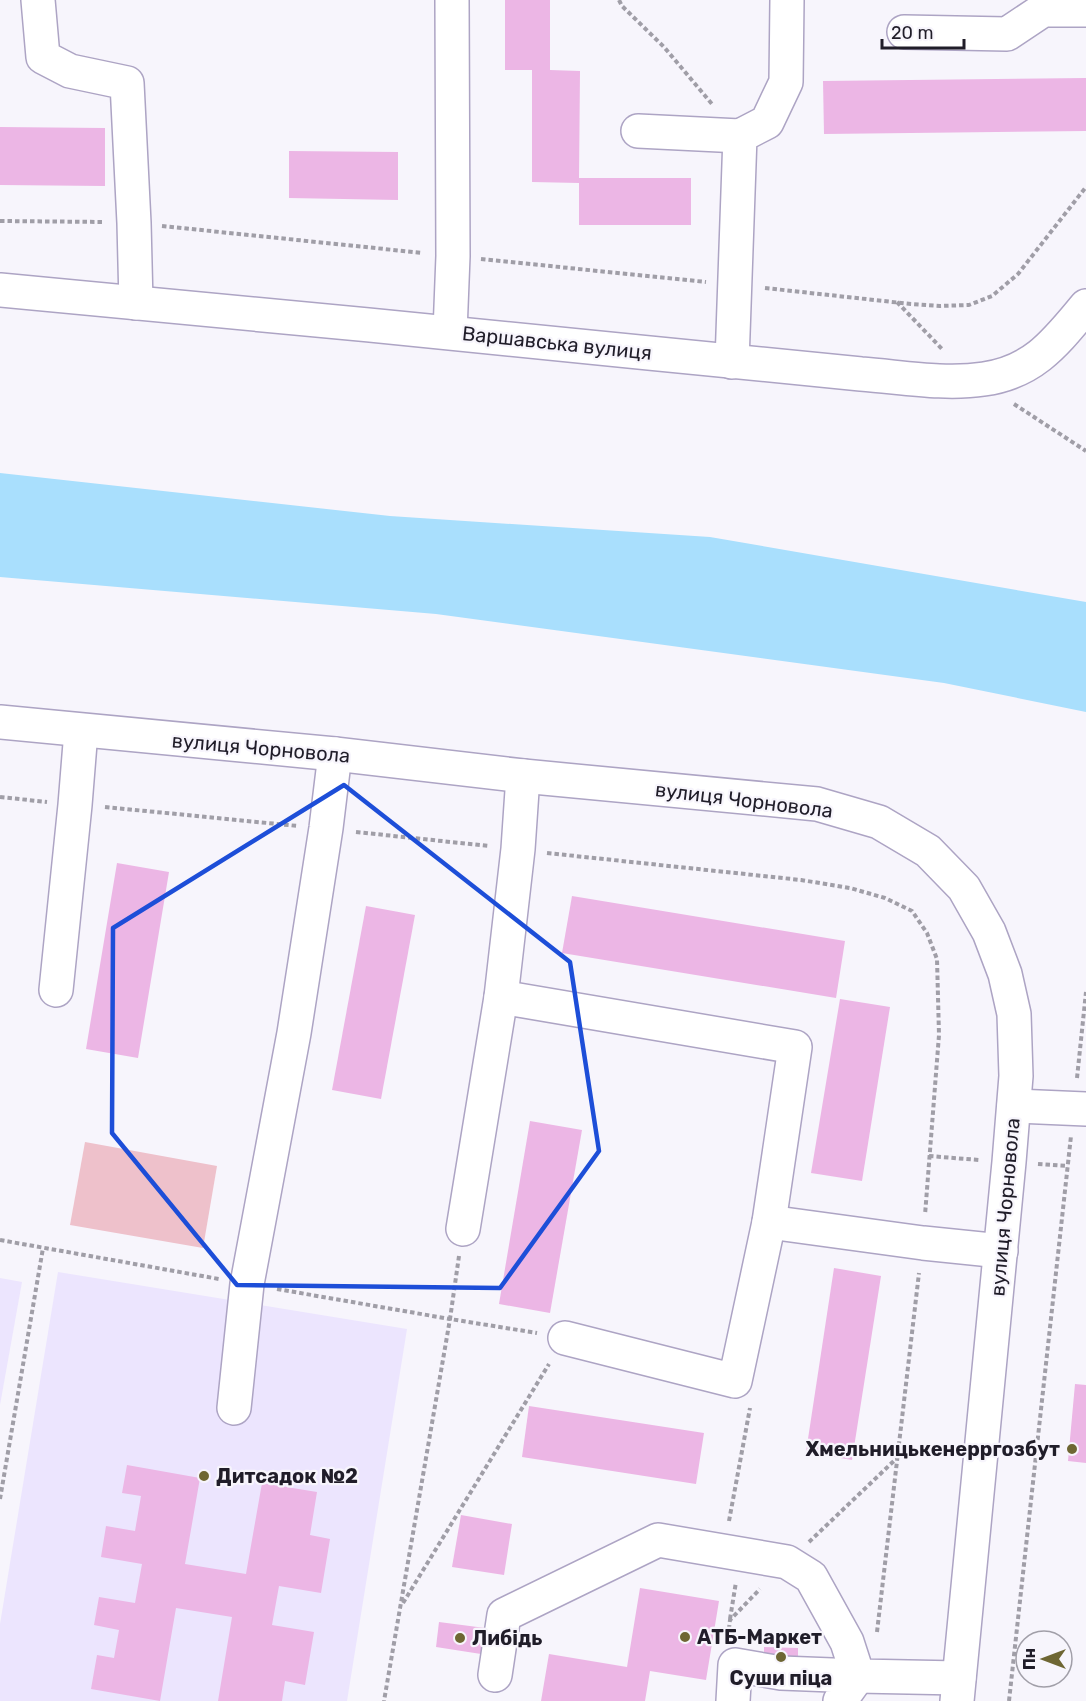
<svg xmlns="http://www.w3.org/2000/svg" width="1086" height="1701" font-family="Rubik,sans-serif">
<rect width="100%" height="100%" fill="#f7f5fc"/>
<g fill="#ece5fe">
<polygon points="58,1272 407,1329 347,1701 0,1701 0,1624"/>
<polygon points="0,1278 22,1282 0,1405"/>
</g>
<polygon fill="#eec1cb" points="85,1142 217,1166 203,1248 70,1225"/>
<polygon fill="#a9dffd" points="0,473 390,516 710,537 1086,602 1086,712 944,683 436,614 0,577"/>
<g fill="#ecb6e5">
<polygon points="505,0 550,0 550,70 580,71 579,178 691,178 691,225 579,225 579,183 532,182 532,70 505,70"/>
<polygon points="1086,78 1086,131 824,134 823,81"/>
<polygon points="0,127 105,128 105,186 0,185"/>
<polygon points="289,151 398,152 398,200 289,198"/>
<polygon points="117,863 169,872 138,1058 86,1049"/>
<polygon points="572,896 845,941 836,998 562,953"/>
<polygon points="366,906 415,915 381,1099 332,1090"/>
<polygon points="840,999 890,1007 862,1181 811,1173"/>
<polygon points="530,1121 582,1130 550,1313 499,1304"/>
<polygon points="834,1268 881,1276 852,1460 806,1452"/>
<polygon points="1075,1384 1086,1385 1086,1463 1068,1461"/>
<polygon points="529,1406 704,1433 696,1484 522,1457"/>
<polygon points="127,1465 200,1478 185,1564 246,1574 262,1483 317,1492 310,1535 330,1539 321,1593 279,1586 272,1625 314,1632 305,1685 285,1681 282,1701 218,1701 232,1617 176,1608 160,1701 91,1689 97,1655 114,1658 119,1630 94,1625 99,1597 135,1603 142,1564 101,1557 106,1526 135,1531 141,1496 122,1493"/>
<polygon points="461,1515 512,1524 504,1575 452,1567"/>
<polygon points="640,1588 719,1601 706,1680 650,1671 645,1701 541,1701 549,1654 627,1667"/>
<polygon points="439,1622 485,1628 481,1654 436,1647"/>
<polygon points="764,1647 798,1648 798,1666 764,1665"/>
</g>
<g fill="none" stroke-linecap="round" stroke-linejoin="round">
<defs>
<g id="minor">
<polyline points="38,0 43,57 70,71 127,83 134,223 136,303"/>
<polyline points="904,32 1007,34 1043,10 1086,10"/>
<polyline points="638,131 740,136"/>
<path d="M0,290C216,311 433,330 649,353C719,360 790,367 861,374C902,377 944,385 984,379C1034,372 1056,342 1086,306"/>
<polyline points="450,332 453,256 452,0"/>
<polyline points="732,362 740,136 767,122 786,82 787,0"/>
<polyline points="0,722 335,754 523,776 817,804 879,822 928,851 964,888 989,932 1005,974 1014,1014 1016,1076 1009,1162 957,1701"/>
<polyline points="56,990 75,805 81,731"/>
<polyline points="501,997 795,1047 769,1222 735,1381 565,1338"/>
<polyline points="1014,1106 1086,1109"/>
<polyline points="769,1222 923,1243 1001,1251"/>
<polyline points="463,1229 501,997 518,849 523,776"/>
<polyline points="234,1408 247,1284 294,1033 326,828 335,754"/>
<polyline points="495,1675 504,1615 658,1540 787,1562 811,1577 847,1642 858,1676 959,1678"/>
<polyline points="733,1701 735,1665 781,1673 858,1676 840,1701"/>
</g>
</defs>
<use href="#minor" stroke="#ada4c4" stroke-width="36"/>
<g stroke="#a09ea7" stroke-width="4" stroke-dasharray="4.5 3" stroke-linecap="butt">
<polyline points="619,0 622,6 664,47 712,104"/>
<polyline points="0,221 104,222"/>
<polyline points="162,226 423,253"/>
<polyline points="481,259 706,282"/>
<polyline points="765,288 911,304 940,306 969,305 992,296 1018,274 1086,187"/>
<polyline points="897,302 943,350"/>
<polyline points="1014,404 1086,451"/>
<polyline points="0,797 47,802"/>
<polyline points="105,807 298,826"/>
<polyline points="356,832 489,846"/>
<polyline points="547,853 801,880 850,888 885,898 912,911 927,933 937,959 939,1035 925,1215"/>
<polyline points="1077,1078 1086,992"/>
<polyline points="929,1156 979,1160"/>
<polyline points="1038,1164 1068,1166"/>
<polyline points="0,1240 219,1279"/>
<polyline points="459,1256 450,1319 537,1333"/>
<polyline points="277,1289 450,1319 384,1701"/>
<polyline points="0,1499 43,1248"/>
<polyline points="729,1521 750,1408"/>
<polyline points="809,1542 897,1458"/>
<polyline points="403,1603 549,1364"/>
<polyline points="730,1619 736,1582"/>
<polyline points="877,1632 919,1273"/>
<polyline points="728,1637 730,1620 760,1589"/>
<polyline points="1009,1701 1071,1136"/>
</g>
<use href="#minor" stroke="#fff" stroke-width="33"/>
</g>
<path fill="none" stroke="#1d4ed8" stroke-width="4.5" stroke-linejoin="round" d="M344,785L570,962L599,1151L500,1288L237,1285L112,1133L113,928Z"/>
<g fill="#6e6633" stroke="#f7f5fc" stroke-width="2">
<circle cx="1072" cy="1449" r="6"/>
<circle cx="204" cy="1476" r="6"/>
<circle cx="685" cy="1637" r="6"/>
<circle cx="460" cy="1638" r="6"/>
<circle cx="781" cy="1657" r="6"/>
</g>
<g text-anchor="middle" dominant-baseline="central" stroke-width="4.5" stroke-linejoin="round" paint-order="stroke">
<g font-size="20" fill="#201d29" stroke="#f7f5fc">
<text transform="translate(557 343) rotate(6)">Варшавська вулиця</text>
<text transform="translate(261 748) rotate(5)">вулиця Чорновола</text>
<text transform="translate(744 800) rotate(7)">вулиця Чорновола</text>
<text transform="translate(1005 1207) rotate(-85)">вулиця Чорновола</text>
</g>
<g font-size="20" font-weight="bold" fill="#201d29" stroke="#f7f5fc" text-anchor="start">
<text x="1060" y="1449" text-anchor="end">Хмельницькенерргозбут</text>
<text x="216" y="1476">Дитсадок №2</text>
<text x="697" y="1637">АТБ-Маркет</text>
<text x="472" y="1638">Либідь</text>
<text x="781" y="1678" text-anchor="middle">Суши піца</text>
</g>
</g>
<g transform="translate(1044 1659) rotate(270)"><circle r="28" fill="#f7f5fc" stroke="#a19fa8" stroke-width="1.5"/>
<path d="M0-4.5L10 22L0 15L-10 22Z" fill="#6e6633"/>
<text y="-9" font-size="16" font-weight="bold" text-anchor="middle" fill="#201d29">Пн</text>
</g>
<path d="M882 39v9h82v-9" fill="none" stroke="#201d29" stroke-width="3"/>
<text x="891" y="39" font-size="18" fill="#201d29" stroke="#f7f5fc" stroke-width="4.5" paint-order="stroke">20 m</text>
</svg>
